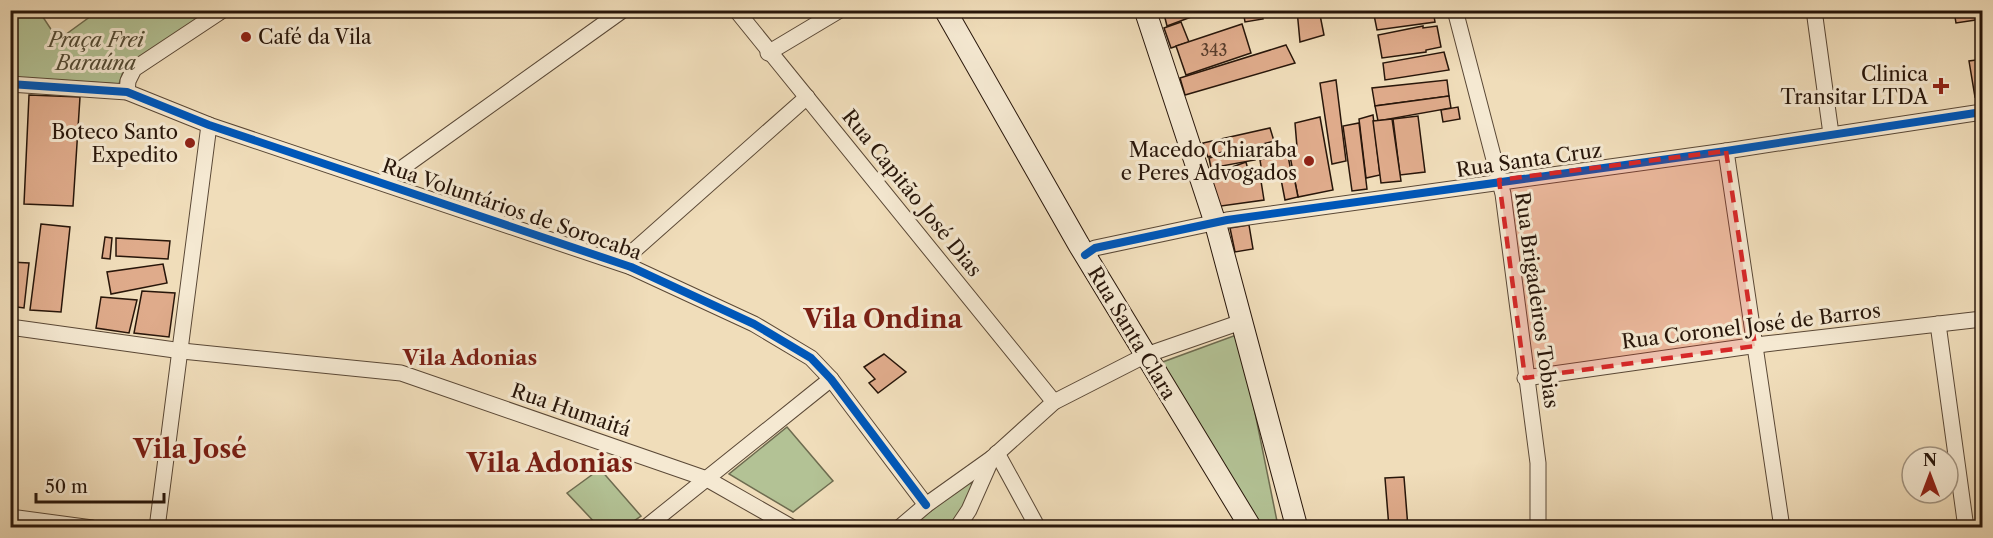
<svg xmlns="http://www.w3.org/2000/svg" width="1993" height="538" font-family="'Libre Caslon Text',serif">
<rect width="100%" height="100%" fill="#f0ddba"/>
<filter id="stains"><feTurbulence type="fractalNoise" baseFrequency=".00333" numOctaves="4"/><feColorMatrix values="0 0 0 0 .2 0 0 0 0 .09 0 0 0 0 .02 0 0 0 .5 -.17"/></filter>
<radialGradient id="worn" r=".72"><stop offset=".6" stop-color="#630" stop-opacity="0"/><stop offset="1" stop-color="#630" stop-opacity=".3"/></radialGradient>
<g fill="#b3c295" stroke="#6e6c50" stroke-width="1.5">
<polygon points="10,11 39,11 58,40 98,11 211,11 125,66 119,84 11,77"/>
<polygon points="1239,334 1278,526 1276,527 1260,527 1160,363"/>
<polygon points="787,427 833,481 793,512 729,474"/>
<polygon points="600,469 641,516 625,527 599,527 567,493"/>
<polygon points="969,480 974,489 952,527 910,528"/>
</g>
<g fill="#dfab8b" stroke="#28160a" stroke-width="1.5">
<polygon points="1163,10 1210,10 1167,26"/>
<polygon points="1243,10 1261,10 1263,19 1245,22"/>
<polygon points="1297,10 1319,10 1324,35 1300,42"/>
<polygon points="1373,10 1433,10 1435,22 1377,30"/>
<polygon points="1982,10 1982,19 1956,23 1954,11"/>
<polygon points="1181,22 1189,42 1171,48 1164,28"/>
<polygon points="1982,23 1982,53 1978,24"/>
<polygon points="1242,24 1251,53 1186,75 1176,46"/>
<polygon points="1423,26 1423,28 1437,26 1441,47 1426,50 1426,52 1382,58 1378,35"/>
<polygon points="1286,45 1295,63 1185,95 1180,78"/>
<polygon points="1444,52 1449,70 1385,80 1383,63"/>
<polygon points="1982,59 1982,94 1976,60"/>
<polygon points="1976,60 1982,95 1975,97 1969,61"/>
<polygon points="1336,80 1346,161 1332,164 1320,83"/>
<polygon points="1447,80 1449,96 1375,106 1372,88"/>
<polygon points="29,95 80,97 73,206 24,204"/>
<polygon points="1449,96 1451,108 1378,121 1375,106"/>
<polygon points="1458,107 1460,119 1443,122 1441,110"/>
<polygon points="1373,115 1380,175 1366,178 1359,119"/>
<polygon points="1418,116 1425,172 1400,175 1393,119"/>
<polygon points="1320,117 1333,190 1298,197 1289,151 1297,147 1295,123"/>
<polygon points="1392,119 1401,181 1381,183 1373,121"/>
<polygon points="1359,123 1367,189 1352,191 1343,126"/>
<polygon points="1270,128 1274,141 1241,150 1239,146 1208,157 1203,143"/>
<polygon points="1266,144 1268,152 1254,155 1255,160 1211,168 1209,158"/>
<polygon points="1287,151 1291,171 1263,178 1260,160"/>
<polygon points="1246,162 1251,182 1261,181 1264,200 1214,207 1210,175"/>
<polygon points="1293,172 1298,197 1285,200 1280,174"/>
<polygon points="41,224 70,227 61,312 30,310"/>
<polygon points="1249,225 1253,249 1235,252 1230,228"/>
<polygon points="105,237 112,238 110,259 102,258"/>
<polygon points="116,238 170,241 168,259 116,256"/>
<polygon points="10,262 29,263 24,308 10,306"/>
<polygon points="163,264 167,283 111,294 107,272"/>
<polygon points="142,291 175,293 169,337 134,333"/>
<polygon points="101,297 137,300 129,333 96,328"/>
<polygon points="884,354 906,372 878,393 869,383 875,379 864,367"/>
<polygon points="1404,477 1408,528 1389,528 1385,478"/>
</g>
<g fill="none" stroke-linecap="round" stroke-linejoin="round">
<defs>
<g id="street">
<polyline points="736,10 1054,402"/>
<polyline points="1455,10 1503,194 1538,463 1538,528"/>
<polyline points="1814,10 1831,134"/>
<polyline points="768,53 840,10"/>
<polyline points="10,84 127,92 209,125 631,267 754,324 811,358 831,379 926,505"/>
<polyline points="127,92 128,81 134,69 223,10"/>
<polyline points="1726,151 1782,528"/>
<polyline points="384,181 623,10"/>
<polyline points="1085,255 1095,248 1227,220 1726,151 1982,112"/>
<polyline points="631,267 630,254 807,97"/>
<polyline points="1938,324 1966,528"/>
<polyline points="10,327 182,351 401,373 707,479 793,528"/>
<polyline points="1525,378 1765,344 1982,319"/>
<polyline points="997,453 1038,528"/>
<polyline points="10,517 92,528"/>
<polyline points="157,528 209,125"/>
<polyline points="645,528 831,379"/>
<polyline points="899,528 926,505 992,458"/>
<polyline points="957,528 969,510 992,458 1054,402 1146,355 1241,322"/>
</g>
<g id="secondary">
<polyline points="945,10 1079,245 1251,528"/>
<polyline points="1145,10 1215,222 1297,528"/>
</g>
</defs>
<use href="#street" stroke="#5a4836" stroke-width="17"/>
<use href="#secondary" stroke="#28160a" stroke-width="23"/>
<use href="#street" stroke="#f5e9d2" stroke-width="15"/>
<use href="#secondary" stroke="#f5e9d2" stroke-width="21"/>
<defs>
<g id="cycleway">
<polyline points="10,84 127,92 209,125 631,267 754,324 811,358 831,379 926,505"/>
<polyline points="1085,255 1095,248 1227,220 1726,151 1982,112"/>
</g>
</defs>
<use href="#cycleway" stroke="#f5e9d2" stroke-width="11"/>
<use href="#cycleway" stroke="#0057b8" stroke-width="8"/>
</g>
<path fill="#d62828" fill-opacity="0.2" stroke="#d62828" stroke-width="4.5" stroke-dasharray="12 8" stroke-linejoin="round" d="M1726,151L1755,346L1525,378L1499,180Z"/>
<g fill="#8f2418" stroke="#f5e9d2" stroke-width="2">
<circle cx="246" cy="37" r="6"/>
<path d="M1938 77h6v6h6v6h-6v6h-6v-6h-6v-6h6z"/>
<circle cx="190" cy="143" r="6"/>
<circle cx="1309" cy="161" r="6"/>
</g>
<g text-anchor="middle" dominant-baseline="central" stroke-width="6" stroke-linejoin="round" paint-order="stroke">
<g font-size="16" fill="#563b2a">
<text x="1214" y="50">343</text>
</g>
<g font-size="20" fill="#28160a" stroke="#f5e9d2" text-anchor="end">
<text x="258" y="37" text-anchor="start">Café da Vila</text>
<text x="1928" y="74">Clinica<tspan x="1928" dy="23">Transitar LTDA</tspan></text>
<text x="178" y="132">Boteco Santo<tspan x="178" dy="23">Expedito</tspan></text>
<text x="1297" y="150">Macedo Chiaraba<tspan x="1297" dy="23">e Peres Advogados</tspan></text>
</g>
<g font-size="20" font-style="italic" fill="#524a34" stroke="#f5e9d2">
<text x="96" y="40">Praça Frei<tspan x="96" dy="23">Baraúna</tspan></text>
</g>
<g font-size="20" fill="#28160a" stroke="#f5e9d2">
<text transform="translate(1529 160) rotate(-8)">Rua Santa Cruz</text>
<text transform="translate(912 193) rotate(51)">Rua Capitão José Dias</text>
<text transform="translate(512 209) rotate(19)">Rua Voluntários de Sorocaba</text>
<text transform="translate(1537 300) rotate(82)">Rua Brigadeiros Tobias</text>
<text transform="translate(1751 326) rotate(-7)">Rua Coronel José de Barros</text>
<text transform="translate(1132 333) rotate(59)">Rua Santa Clara</text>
<text transform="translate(571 410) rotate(19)">Rua Humaitá</text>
</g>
<g font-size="21" font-weight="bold" fill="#7a1f14" stroke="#f5e9d2">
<text x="470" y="357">Vila Adonias</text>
</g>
<g font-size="26" font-weight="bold" fill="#7a1f14" stroke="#f5e9d2">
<text x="883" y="319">Vila Ondina</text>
<text x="190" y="449">Vila José</text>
<text x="550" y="463">Vila Adonias</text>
</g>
</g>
<rect width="1993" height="538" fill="none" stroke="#f0ddba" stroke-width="36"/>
<rect x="12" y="12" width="1969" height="514" fill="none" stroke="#28160a" stroke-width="3"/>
<rect x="18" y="18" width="1957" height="502" fill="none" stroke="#28160a" stroke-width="1.5"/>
<g transform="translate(1930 475)"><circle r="28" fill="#f5e9d2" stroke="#a39582" stroke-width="1.5"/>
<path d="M0-4.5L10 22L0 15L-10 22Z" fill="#8f2418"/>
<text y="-9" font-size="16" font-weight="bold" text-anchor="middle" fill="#28160a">N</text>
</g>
<path d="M36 493v9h128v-9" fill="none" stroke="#28160a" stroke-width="3"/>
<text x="45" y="493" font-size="18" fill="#28160a" stroke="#f5e9d2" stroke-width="4.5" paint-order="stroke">50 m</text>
<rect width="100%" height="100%" filter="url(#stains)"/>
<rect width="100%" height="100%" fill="url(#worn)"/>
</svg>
